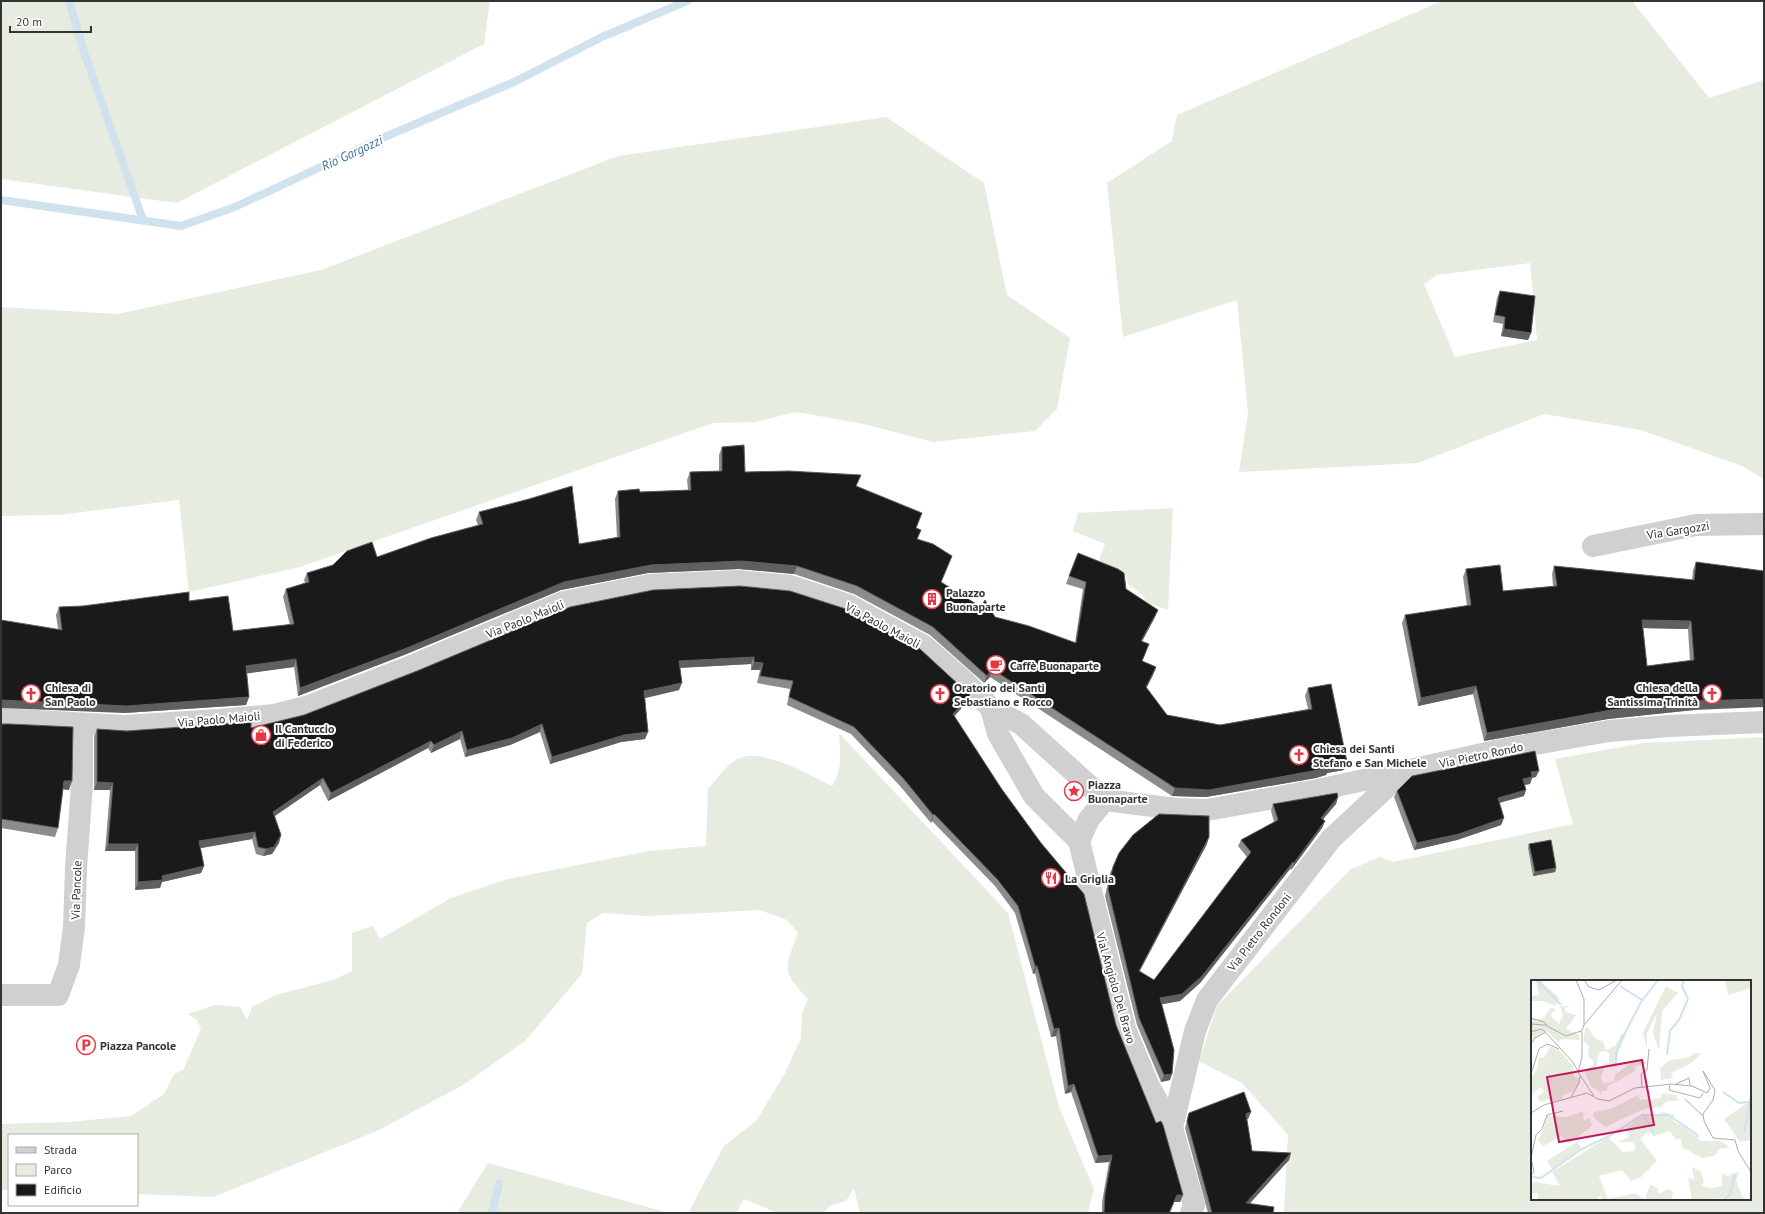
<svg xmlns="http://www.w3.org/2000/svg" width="1765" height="1214" font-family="'PT Sans',sans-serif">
<rect width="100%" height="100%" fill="#fff"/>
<g fill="#e6ecdf" fill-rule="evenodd">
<polygon points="1,1 490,1 484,44 177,203 1,179"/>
<path d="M1442,1H1632L1709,98L1764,80V479L1742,466L1641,430L1544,414L1418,463L1239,472L1248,413L1237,300L1123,337L1107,183L1172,141L1177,115ZM1530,263L1537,340L1455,357L1424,284L1437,275Z"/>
<polygon points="886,117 984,183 1007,295 1070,338 1057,409 1035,431 933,442 864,424 796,412 755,422 713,423 300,567 189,592 179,500 58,515 1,516 1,307 118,314 321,270 618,156"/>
<polygon points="1173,508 1168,610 1146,602 1143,595 1129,585 1124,572 1099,560 1105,544 1073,531 1078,513"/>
<path d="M839,733L1008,913L1059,1107L1094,1189L1088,1213H860L854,1188L846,1201L830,1206L823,1213H778L744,1199L736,1213H688L724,1146L757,1120L785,1073L801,1038L802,1013L808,999C780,969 785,969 798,933L787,920L760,910L647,916L603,913L587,923L582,974L525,1041L463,1085L377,1131L213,1197L137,1194V1135H9V1190H1V1124L70,1122L131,1116L164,1094L174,1074L183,1070L201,1029L197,1020L188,1014L215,1005L240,1007L247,1020L252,1007L276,995L333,980L352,971V933L373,926L380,939L451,898L508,879L649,851L706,846L708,789C716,780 723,769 733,762C757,743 809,775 832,786C843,770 840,752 839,733Z"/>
<path d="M1764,737V1213H1284L1288,1135L1242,1083L1199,1061L1217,1006L1351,869L1380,857L1393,862L1573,824L1555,759L1643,743ZM1532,981H1750V1199H1532Z"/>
<polygon points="488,1163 669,1213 457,1213"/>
</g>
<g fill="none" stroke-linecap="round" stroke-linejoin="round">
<g stroke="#cfe2ee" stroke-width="8">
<polyline points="69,1 84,52 143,220"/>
<polyline points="1,200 181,226 235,207 387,136 516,81 602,37 687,1"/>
<polyline points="492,1213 499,1184"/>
</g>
<g stroke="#d0d0d0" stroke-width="22">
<polyline points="1593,546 1696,525 1764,524"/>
<polyline points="991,708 998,734 1034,796 1079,841"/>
<polyline points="1,719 124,726 218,720 274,715 306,707 409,667 564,602 649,585 738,581 790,586 848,605 924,646 965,682 991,708 1021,724 1105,800"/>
<polyline points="1105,800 1176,809 1207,810 1318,790 1505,749 1609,731 1669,726 1764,722"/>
<polyline points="1079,841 1125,1029 1148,1084 1172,1128 1194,1205 1191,1213"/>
<polyline points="1079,841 1089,819 1105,800"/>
<polyline points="1,995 58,995 69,965 74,927 76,868 82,785 82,725"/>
<polyline points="1172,1128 1195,1031 1207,1000 1331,839 1404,771"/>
</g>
</g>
<g fill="#8c8c8c" fill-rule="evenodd">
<polygon points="1500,291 1531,333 1528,340 1501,336 1503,324 1493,322 1497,298"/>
<polygon points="722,447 745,472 857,486 916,528 917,539 952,556 941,582 995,617 1075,643 1083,589 1066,584 1069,576 1126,589 1158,610 1155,617 1142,641 1146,652 1142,661 1156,667 1153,675 1146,688 1167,715 1220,725 1308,709 1305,696 1308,688 1344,770 1327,773 1326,775 1316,778 1206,797 1172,796 990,677 984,683 930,635 854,594 794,574 739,569 648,573 561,590 404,655 298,696 294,667 246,673 249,697 246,705 124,713 58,629 56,615 59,607 189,601 233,631 290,625 283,597 286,589 305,583 304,580 307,573 377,557 478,525 476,520 479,512 579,544 617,537 615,499 618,491 640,492 688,490 687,480 690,472 719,471 719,455"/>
<path d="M1696,562L1694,710L1608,719L1484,741L1473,694L1418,706L1402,623L1405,615L1467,606L1463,577L1466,569L1503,591L1553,586L1552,574L1554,566L1692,580L1693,570ZM1643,628L1688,629L1690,661L1647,666Z"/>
<polygon points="570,607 967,702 954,716 1116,1025 1183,1195 1180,1202 1174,1202 1170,1213 1102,1213 1102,1202 1109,1162 1095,1163 1071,1092 1065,1094 1056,1036 1051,1037 1035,973 1033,974 1015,913 995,886 932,821 931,823 900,786 851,734 787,705 790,689 757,683 760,670 751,670 751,664 680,668 679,690 645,698 648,732 645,739 621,742 550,764 540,732 510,745 465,757 460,739 431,753 428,748 328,801 320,785 275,816 281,835 279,843 272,854 263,856 256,854 252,839 200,848 204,866 201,873 162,882 160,888 135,890 135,851 105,851 110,790 94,790 94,737 97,729 127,731 251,728 304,715 417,671"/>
<polygon points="1,724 69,790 63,789 58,828 55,837 1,828"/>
<polygon points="1536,777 1532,778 1530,784 1525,785 1524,796 1499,803 1504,818 1501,825 1457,840 1414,850 1394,797 1397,791"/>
<polygon points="1338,797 1336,804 1323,819 1325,821 1322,828 1291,870 1290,869 1200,983 1180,1001 1162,1004 1172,1074 1170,1080 1161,1082 1137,1025 1105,896 1110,873 1113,867 1207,844 1140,971 1154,980 1247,857 1238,846 1241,840 1274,822 1271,811 1273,804"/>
<polygon points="1529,844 1556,868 1555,872 1533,876 1528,848"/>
<polygon points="1251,1112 1248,1119 1247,1119 1252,1151 1291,1153 1289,1160 1249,1203 1273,1213 1208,1213 1185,1128 1189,1113"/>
</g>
<g fill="#5f5f5f">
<polygon points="1504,329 1531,333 1528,340 1501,336"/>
<polygon points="742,561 797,566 794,574 739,569 648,573 561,590 404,655 298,696 300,688 564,582 651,565"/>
<polygon points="1158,610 1155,617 1138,649 1141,641"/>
<polygon points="1642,620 1691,621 1688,629 1639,628"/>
<polygon points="754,657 751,664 676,668 679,661"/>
<polygon points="296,659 294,667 243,674 246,666"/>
<polygon points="754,662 763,663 760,670 751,670"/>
<polygon points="1156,667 1153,675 1143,695 1146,687"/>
<polygon points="992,669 990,677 984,683 987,676"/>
<polygon points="682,683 679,690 641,699 644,691"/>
<polygon points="1476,686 1473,694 1418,706 1421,698"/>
<polygon points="970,695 967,702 950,721 953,714"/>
<polygon points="249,697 246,705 124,713 1,708 1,700"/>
<polygon points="1764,699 1764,707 1694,710 1608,719 1484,741 1487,733 1611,710 1697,701"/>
<polygon points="542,724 540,732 510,745 465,757 467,750"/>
<polygon points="462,731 460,739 431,753 434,745"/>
<polygon points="648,732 645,739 621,742 550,764 552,757 624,735"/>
<polygon points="431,741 428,748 328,801 331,793"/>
<polygon points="1347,762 1344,770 1327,773 1326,775 1316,778 1206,797 1172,796 1175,788 1328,766"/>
<polygon points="1539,771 1536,777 1532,778 1530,784 1521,785 1523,779 1531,772"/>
<polygon points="323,778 320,785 270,819 273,812"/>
<polygon points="64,781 72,781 69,790 61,789"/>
<polygon points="97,782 113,783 110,790 94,790"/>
<polygon points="1526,790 1524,796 1495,804 1498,798"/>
<polygon points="1338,797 1336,804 1319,824 1321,818"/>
<polygon points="934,814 932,821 931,823 933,815"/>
<polygon points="1504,818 1501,825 1457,840 1414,850 1417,843"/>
<polygon points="1325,821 1322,828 1291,870 1294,863"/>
<polygon points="255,832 252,839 196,849 199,841"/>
<polygon points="281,835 279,843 272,854 263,856 266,849"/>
<polygon points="1209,837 1207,844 1136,977 1139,971"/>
<polygon points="108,844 138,844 135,851 105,851"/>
<polygon points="1293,862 1290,869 1200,983 1180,1001 1158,1005 1160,998"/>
<polygon points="204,866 201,873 162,882 160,888 135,890 138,882 162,876"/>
<polygon points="1556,868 1555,872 1533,876 1535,872"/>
<polygon points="1035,966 1037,966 1035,973 1033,974"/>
<polygon points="1059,1028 1056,1036 1051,1037 1054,1029"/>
<polygon points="1172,1074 1170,1080 1161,1082 1164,1075"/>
<polygon points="1074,1084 1071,1092 1065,1094 1068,1086"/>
<polygon points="1251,1112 1248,1119 1243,1121 1246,1114"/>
<polygon points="1291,1153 1289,1160 1244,1210 1246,1203"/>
<polygon points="1112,1155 1109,1162 1095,1163 1098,1156"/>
<polygon points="1177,1195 1183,1195 1180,1202 1174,1202 1170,1213"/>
</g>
<g fill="#1a1a1a" stroke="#5f5f5f" fill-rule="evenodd">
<polygon points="1500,291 1535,296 1531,333 1504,329 1505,317 1495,315"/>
<polygon points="744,445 745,472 789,471 861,475 856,486 922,513 916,528 921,530 917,539 933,544 952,556 941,582 981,607 985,600 995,617 1029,626 1076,643 1086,582 1069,576 1078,553 1118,569 1124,573 1126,589 1158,610 1141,641 1149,644 1142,661 1156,667 1146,687 1167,715 1220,725 1312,709 1308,688 1331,684 1347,762 1328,766 1329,768 1318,770 1209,790 1175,788 992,669 987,676 933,627 857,586 797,566 742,561 651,565 564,582 407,648 300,688 296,659 246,666 249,697 127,706 1,700 1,620 62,630 59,607 83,606 189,592 189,601 228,596 233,631 294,624 286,589 309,582 307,573 333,565 347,551 372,542 377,557 431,538 483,524 479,512 529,499 572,486 579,544 620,537 618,491 639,489 640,492 691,490 690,472 722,471 722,447"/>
<path d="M1696,562L1764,571V699L1697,701L1611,710L1487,733L1476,686L1421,698L1405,615L1471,605L1466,569L1500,565L1503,591L1557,586L1554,566L1694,580ZM1642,620L1691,621L1694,660L1647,666Z"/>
<polygon points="740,586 790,591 846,609 920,649 970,695 953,714 1001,788 1041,843 1084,894 1116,1025 1156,1123 1161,1121 1163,1125 1183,1195 1177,1195 1169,1213 1104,1213 1105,1194 1112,1155 1098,1156 1074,1084 1068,1086 1059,1028 1054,1029 1037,966 1035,966 1018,906 997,879 934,814 933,815 903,778 854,727 789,697 793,681 760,676 763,663 754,662 754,657 679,661 682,683 644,691 648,732 624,735 552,757 542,724 512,738 467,750 462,731 434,745 431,741 331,793 323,778 273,812 281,835 274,847 266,849 258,847 255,832 199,841 204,866 162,876 163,880 138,882 138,844 108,844 113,783 97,782 97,729 127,731 251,722 251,728 304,715 417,671 570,607 653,590"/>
<polygon points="1,724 10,724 73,727 72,781 64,781 58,828 1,819"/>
<polygon points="1535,751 1539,771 1531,772 1532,777 1523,779 1526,790 1498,798 1504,818 1459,834 1417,843 1397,791 1412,776"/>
<polygon points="1337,793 1338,797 1321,818 1325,821 1294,863 1293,862 1202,976 1182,994 1160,998 1174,1050 1172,1074 1164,1075 1139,1018 1108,889 1113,867 1119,853 1133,835 1159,814 1209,816 1209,837 1139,971 1154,980 1251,852 1241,840 1278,820 1273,804"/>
<polygon points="1551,840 1556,868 1535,872 1529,844"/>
<polygon points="1244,1092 1251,1112 1246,1114 1252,1151 1291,1153 1246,1203 1274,1207 1273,1213 1212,1213 1187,1121 1189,1113"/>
</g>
<defs>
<symbol id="building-ring" viewBox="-11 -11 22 22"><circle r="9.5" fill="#fff" stroke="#e63946" stroke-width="1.5"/><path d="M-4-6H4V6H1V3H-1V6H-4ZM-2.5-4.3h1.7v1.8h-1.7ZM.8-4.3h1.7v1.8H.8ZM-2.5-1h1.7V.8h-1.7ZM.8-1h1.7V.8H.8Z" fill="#e63946"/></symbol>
<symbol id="cafe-ring" viewBox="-11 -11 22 22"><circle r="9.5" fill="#fff" stroke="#e63946" stroke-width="1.5"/><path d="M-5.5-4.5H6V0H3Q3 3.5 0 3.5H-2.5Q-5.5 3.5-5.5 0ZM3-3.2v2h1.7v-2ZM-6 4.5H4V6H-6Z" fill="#e63946"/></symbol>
<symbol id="church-ring" viewBox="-11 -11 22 22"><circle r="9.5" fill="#fff" stroke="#e63946" stroke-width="1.5"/><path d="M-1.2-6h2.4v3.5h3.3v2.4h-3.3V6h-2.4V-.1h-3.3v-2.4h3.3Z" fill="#e63946"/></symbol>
<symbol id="shop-ring" viewBox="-11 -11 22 22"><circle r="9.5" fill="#fff" stroke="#e63946" stroke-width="1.5"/><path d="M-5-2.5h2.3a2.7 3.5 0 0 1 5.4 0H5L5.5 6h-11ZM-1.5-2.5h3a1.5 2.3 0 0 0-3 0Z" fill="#e63946"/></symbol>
<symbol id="sight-ring" viewBox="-11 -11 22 22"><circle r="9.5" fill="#fff" stroke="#e63946" stroke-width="1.5"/><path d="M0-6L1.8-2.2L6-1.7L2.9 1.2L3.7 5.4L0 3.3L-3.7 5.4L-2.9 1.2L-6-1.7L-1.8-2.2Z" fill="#e63946"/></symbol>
<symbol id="restaurant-ring" viewBox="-11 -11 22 22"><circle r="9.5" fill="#fff" stroke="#e63946" stroke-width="1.5"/><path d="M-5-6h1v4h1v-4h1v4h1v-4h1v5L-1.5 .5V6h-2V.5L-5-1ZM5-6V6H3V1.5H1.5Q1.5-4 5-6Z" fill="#e63946"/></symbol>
<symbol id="parking-ring" viewBox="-11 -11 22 22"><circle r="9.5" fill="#fff" stroke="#e63946" stroke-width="1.5"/><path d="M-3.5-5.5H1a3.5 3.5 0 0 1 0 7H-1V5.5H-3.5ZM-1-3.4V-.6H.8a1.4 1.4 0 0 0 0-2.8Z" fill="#e63946"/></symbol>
</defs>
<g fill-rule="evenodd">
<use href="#building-ring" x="921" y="588" width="22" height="22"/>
<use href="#cafe-ring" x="985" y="654" width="22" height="22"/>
<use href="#church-ring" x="20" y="683" width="22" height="22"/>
<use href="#church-ring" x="929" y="683" width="22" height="22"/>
<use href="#church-ring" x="1701" y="683" width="22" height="22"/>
<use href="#shop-ring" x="250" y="724" width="22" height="22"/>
<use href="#church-ring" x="1288" y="744" width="22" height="22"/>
<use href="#sight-ring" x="1063" y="780" width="22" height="22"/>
<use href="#restaurant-ring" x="1040" y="867" width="22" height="22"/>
<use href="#parking-ring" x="75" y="1034" width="22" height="22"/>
</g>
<g text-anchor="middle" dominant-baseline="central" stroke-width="4" stroke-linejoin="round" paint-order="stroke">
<g font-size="12" fill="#333" stroke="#fff">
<text transform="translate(1678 530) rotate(-9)">Via Gargozzi</text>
<text transform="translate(525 619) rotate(-22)">Via Paolo Maioli</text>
<text transform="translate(883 625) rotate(28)">Via Paolo Maioli</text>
<text transform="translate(219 719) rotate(-5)">Via Paolo Maioli</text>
<text transform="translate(1481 755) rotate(-12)">Via Pietro Rondo</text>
<text transform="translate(76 890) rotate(-88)">Via Pancole</text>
<text transform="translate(1259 932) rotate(-52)">Via Pietro Rondoni</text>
<text transform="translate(1116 988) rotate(74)">Vial Angiolo Del Bravo</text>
</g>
<g font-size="12" font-weight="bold" fill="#333" stroke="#fff" text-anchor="start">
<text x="946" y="592">Palazzo<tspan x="946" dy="14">Buonaparte</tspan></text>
<text x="1010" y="665">Caffè Buonaparte</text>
<text x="45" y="687">Chiesa di<tspan x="45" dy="14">San Paolo</tspan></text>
<text x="954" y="687">Oratorio dei Santi<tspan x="954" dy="14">Sebastiano e Rocco</tspan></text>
<text x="1698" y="687" text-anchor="end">Chiesa della<tspan x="1698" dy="14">Santissima Trinità</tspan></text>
<text x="275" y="728">Il Cantuccio<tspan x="275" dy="14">di Federico</tspan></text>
<text x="1313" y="748">Chiesa dei Santi<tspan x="1313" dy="14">Stefano e San Michele</tspan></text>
<text x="1088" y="784">Piazza<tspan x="1088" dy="14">Buonaparte</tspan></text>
<text x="1065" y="878">La Griglia</text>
<text x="100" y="1045">Piazza Pancole</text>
</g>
<g font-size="13" font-style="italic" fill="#3f7597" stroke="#fff">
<text transform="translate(352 153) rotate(-25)">Rio Gargozzi</text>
</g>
</g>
<g transform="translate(1531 980)">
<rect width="220" height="220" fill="#fff"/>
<path d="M5,0H11V3L26,16L28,19L24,26L12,21H0V16L8,15ZM194,0H220V8L197,15ZM135,6L147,13L131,31L128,70L122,53L126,33L116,53V69L112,53ZM29,26H39L34,28L35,32L45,35L35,49L48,55L49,60L32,59L27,62L15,50L0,62V39H12L20,28L25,29L19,35L28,44L32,35ZM55,45L64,58L72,62L75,70L84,66L91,53L95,54L88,69L85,87L74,86L70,97L72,103L82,102L85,94L100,83L114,81L115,84V86L114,84L105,86L103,92L77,106L76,111H71V114L60,106L53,91L62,85V80L57,76L58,66L52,61ZM74,71L78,73V82L65,89L67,76L69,72ZM19,67L28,70L42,86L43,96L48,99V103L42,111L30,116L32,119L20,122L18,119L10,122L6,117L13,112L10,107L0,114V98L6,90L8,77L13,78ZM164,73H170L162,82L140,93L142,98L130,100L129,88L139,80L156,78ZM131,113L145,115L147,121H136L130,127L113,129L74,147L62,137L63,132L80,129L107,115L109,120L130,118ZM220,115V160L209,162L193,139L216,123ZM52,131L53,141L59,138L61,146L38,163L30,156L12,166L7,160L12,151L16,136L36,137ZM131,132L144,135L141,140L159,151L170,161H190L198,167L188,169L183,176L171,178L151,167L150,159H145L138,151L127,155L116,153L109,159L126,181L110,197L99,201L97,196L90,190L68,196L77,219L104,213L114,220L119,205L127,208V214L138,209L142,212L140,220H72L69,216L65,220H6L7,213H0V204L3,202L29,206L21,192L77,157L92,172L103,171L105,166L101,162H86L98,157L96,147L111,136L127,135ZM47,161L50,168L21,189L16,181ZM161,187L170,192L173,202L170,206L181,208L191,206V193L198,197L199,194L208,192L205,201L213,220L194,218L161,220L157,198L163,199Z" fill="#e6ecdf" fill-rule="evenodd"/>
<path fill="none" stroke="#cfe2ee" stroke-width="2" d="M6,0L30,25M89,6L111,20M136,75L139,51L148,40L157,19L151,6L153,0M85,86V73L92,57L110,22L127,0M192,112L208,123L218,122M113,135L124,156M213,152L220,118M0,197L10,198L49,170L82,154L111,135H137L164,153L167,157M193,220L199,214L204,194"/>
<path fill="none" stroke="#adadad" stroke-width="1" d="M45,0L53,19V45L50,53M53,0L58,7L68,10L86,0M0,38L13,42L16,45M0,44L14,45L35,56L50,51M53,45L91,0M0,52L10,49L15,52L4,58L0,64M15,53L41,81L47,91M51,53V77L47,92L63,116M172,91L184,110L182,120L172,134L173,141L182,158L204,160L207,171L220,192M0,94L8,69L16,64L28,69M145,104L158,98L159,105M139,105L138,110L169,118L172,113M111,107L110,94L116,90L118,69M56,113L67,119L78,121L104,108L141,104L161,106L176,113L179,108L172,91M40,117L48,103L49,96M154,119L172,136M0,133L13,125L56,113M0,195L3,192L0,178L5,155L11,149L16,135L32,131"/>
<path fill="#c2185b" fill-opacity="0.15" stroke="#c2185b" stroke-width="2" d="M111,80L123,145L28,162L16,97Z"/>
<rect width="220" height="220" fill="none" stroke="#333" stroke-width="2"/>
</g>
<rect width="1765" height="1214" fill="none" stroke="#333333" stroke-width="4"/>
<rect x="8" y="1134" width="130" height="72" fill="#ffffff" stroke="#adadad"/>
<rect x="16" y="1147" width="20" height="6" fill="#d0d0d0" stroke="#adadad"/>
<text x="44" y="1154" font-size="12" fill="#333333">Strada</text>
<rect x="16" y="1164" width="20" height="12" fill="#e6ecdf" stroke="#adadad"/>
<text x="44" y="1174" font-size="12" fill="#333333">Parco</text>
<rect x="16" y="1184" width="20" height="12" fill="#1a1a1a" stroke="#adadad"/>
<text x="44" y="1194" font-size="12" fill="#333333">Edificio</text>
<path d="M10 26v6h81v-6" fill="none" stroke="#333333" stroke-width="2"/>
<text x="16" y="26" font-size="12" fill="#333333" stroke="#ffffff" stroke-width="3" paint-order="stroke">20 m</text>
</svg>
